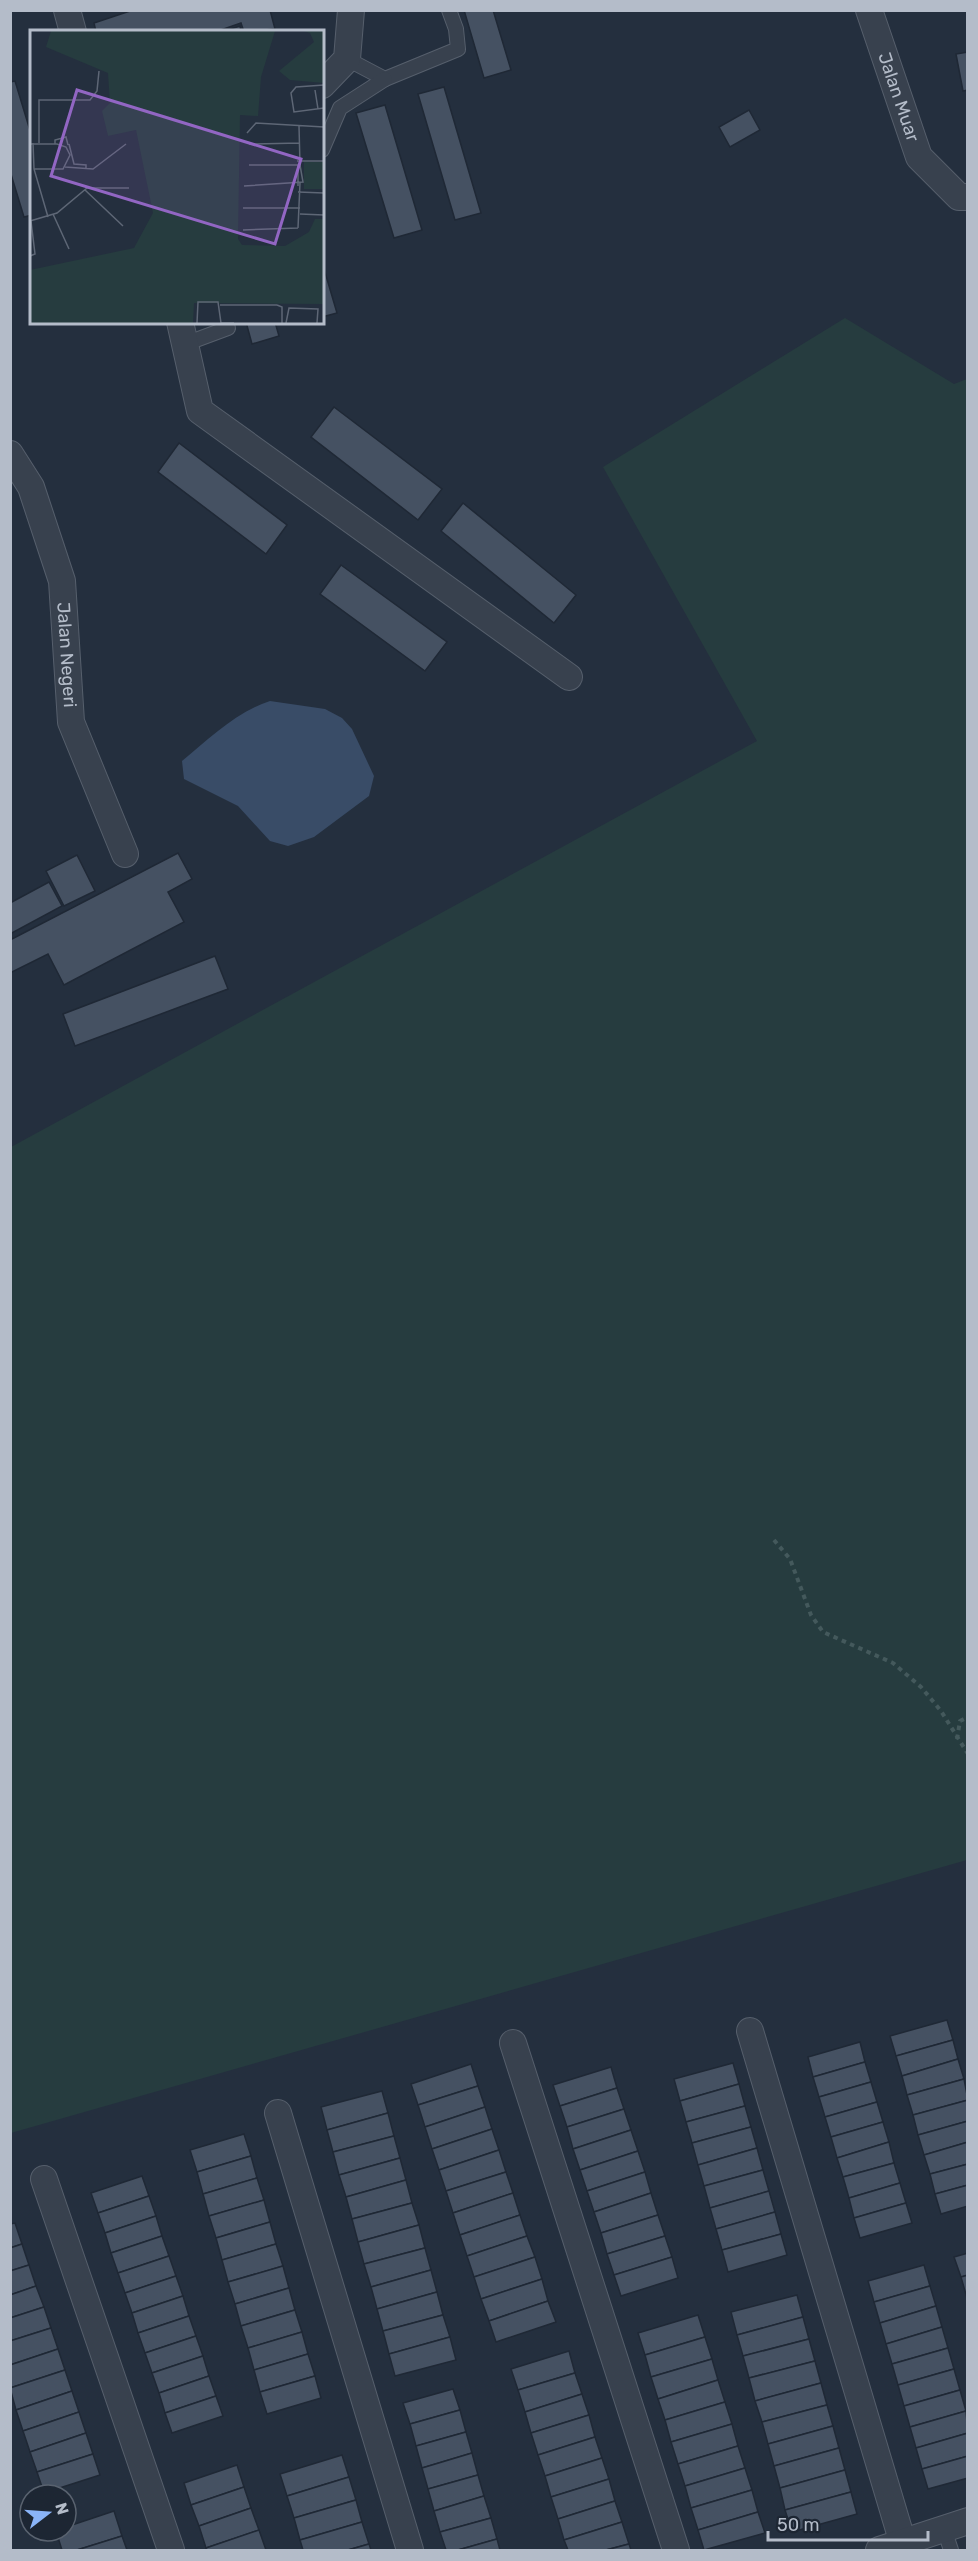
<svg xmlns="http://www.w3.org/2000/svg" width="978" height="2561" font-family="Rubik,sans-serif">
<rect width="100%" height="100%" fill="#242f3e"/>
<polygon fill="#263c3f" points="845,318 954,384 967,379 967,1860 11,2133 11,1147 757,741 603,467"/>
<path fill="#394c67" d="M270,701L325,709L342,718L352,729L374,776L369,796L314,837L288,846L270,841L238,806L184,779L182,761C209,739 236,712 270,701Z"/>
<g fill="#455162" stroke="#1f2835" stroke-width="1.5">
<polygon points="133,10 270,10 275,29 244,32 241,23 215,32 96,32 94,23"/>
<polygon points="464,10 493,10 511,70 484,78"/>
<polygon points="240,26 241,32 221,32"/>
<polygon points="968,52 968,90 963,91 956,54"/>
<polygon points="15,81 32,137 32,215 24,217 10,171 10,82"/>
<polygon points="444,87 481,213 455,220 418,94"/>
<polygon points="385,105 422,230 394,238 356,113"/>
<polygon points="749,110 760,130 730,147 719,127"/>
<polygon points="322,262 337,313 322,317"/>
<polygon points="246,322 275,322 279,336 252,344"/>
<polygon points="334,407 442,489 418,520 311,437"/>
<polygon points="179,443 287,525 266,554 158,472"/>
<polygon points="463,503 576,595 554,623 441,531"/>
<polygon points="341,565 447,642 425,671 320,594"/>
<polygon points="178,853 192,879 168,892 184,922 64,985 48,954 10,973 10,940"/>
<polygon points="77,855 95,891 64,906 46,871"/>
<polygon points="49,882 62,906 10,934 10,903"/>
<polygon points="215,956 228,989 75,1046 63,1014"/>
<polygon points="947,2020 953,2040 896,2056 890,2036"/>
<polygon points="953,2040 958,2059 902,2076 896,2056"/>
<polygon points="860,2042 865,2062 813,2077 808,2057"/>
<polygon points="958,2059 964,2079 907,2095 902,2076"/>
<polygon points="865,2062 871,2082 819,2097 813,2077"/>
<polygon points="733,2063 739,2084 680,2101 674,2079"/>
<polygon points="471,2064 478,2086 418,2105 411,2084"/>
<polygon points="611,2067 617,2088 560,2106 553,2085"/>
<polygon points="964,2079 968,2100 913,2115 907,2095"/>
<polygon points="871,2082 877,2102 825,2117 819,2097"/>
<polygon points="739,2084 745,2106 686,2122 680,2101"/>
<polygon points="478,2086 485,2107 425,2127 418,2105"/>
<polygon points="617,2088 624,2109 567,2127 560,2106"/>
<polygon points="382,2091 388,2113 327,2130 321,2107"/>
<polygon points="968,2100 968,2121 918,2135 913,2115"/>
<polygon points="877,2102 883,2122 831,2137 825,2117"/>
<polygon points="745,2106 751,2127 692,2143 686,2122"/>
<polygon points="485,2107 492,2129 432,2149 425,2127"/>
<polygon points="624,2109 631,2130 573,2149 567,2127"/>
<polygon points="388,2113 394,2136 333,2152 327,2130"/>
<polygon points="968,2121 968,2142 924,2155 918,2135"/>
<polygon points="883,2122 889,2142 837,2158 831,2137"/>
<polygon points="751,2127 757,2148 698,2165 692,2143"/>
<polygon points="492,2129 499,2150 439,2170 432,2149"/>
<polygon points="631,2130 638,2151 580,2170 573,2149"/>
<polygon points="244,2134 251,2156 197,2172 190,2150"/>
<polygon points="394,2136 400,2158 339,2175 333,2152"/>
<polygon points="889,2142 894,2163 843,2177 837,2158"/>
<polygon points="968,2142 968,2164 930,2174 924,2155"/>
<polygon points="757,2148 763,2170 704,2186 698,2165"/>
<polygon points="499,2150 506,2172 446,2191 439,2170"/>
<polygon points="638,2151 645,2172 587,2191 580,2170"/>
<polygon points="251,2156 257,2178 203,2194 197,2172"/>
<polygon points="400,2158 406,2180 346,2197 339,2175"/>
<polygon points="894,2163 900,2183 849,2198 843,2177"/>
<polygon points="968,2164 968,2185 935,2194 930,2174"/>
<polygon points="763,2170 769,2191 710,2208 704,2186"/>
<polygon points="506,2172 513,2193 453,2213 446,2191"/>
<polygon points="645,2172 651,2193 594,2212 587,2191"/>
<polygon points="142,2176 149,2196 98,2213 91,2193"/>
<polygon points="257,2178 264,2200 209,2216 203,2194"/>
<polygon points="406,2180 412,2203 352,2219 346,2197"/>
<polygon points="900,2183 906,2203 854,2218 849,2198"/>
<polygon points="968,2185 968,2206 941,2214 935,2194"/>
<polygon points="769,2191 775,2212 716,2229 710,2208"/>
<polygon points="513,2193 520,2215 460,2235 453,2213"/>
<polygon points="651,2193 658,2215 601,2233 594,2212"/>
<polygon points="149,2196 156,2216 105,2233 98,2213"/>
<polygon points="264,2200 270,2222 216,2238 209,2216"/>
<polygon points="412,2203 419,2225 358,2242 352,2219"/>
<polygon points="906,2203 912,2223 860,2238 854,2218"/>
<polygon points="775,2212 781,2234 722,2250 716,2229"/>
<polygon points="520,2215 527,2236 467,2256 460,2235"/>
<polygon points="658,2215 665,2236 607,2254 601,2233"/>
<polygon points="156,2216 162,2236 111,2253 105,2233"/>
<polygon points="270,2222 276,2244 222,2260 216,2238"/>
<polygon points="15,2223 22,2244 10,2248 10,2224"/>
<polygon points="419,2225 425,2248 364,2264 358,2242"/>
<polygon points="781,2234 787,2255 728,2272 722,2250"/>
<polygon points="162,2236 169,2256 118,2273 111,2253"/>
<polygon points="527,2236 535,2257 474,2277 467,2256"/>
<polygon points="665,2236 672,2257 614,2275 607,2254"/>
<polygon points="22,2244 29,2265 10,2271 10,2248"/>
<polygon points="276,2244 283,2266 228,2282 222,2260"/>
<polygon points="425,2248 431,2270 371,2287 364,2264"/>
<polygon points="968,2253 968,2275 961,2277 954,2257"/>
<polygon points="169,2256 176,2276 125,2293 118,2273"/>
<polygon points="535,2257 542,2279 481,2299 474,2277"/>
<polygon points="672,2257 678,2278 621,2296 614,2275"/>
<polygon points="29,2265 36,2286 10,2295 10,2271"/>
<polygon points="924,2265 930,2286 874,2302 868,2281"/>
<polygon points="283,2266 289,2288 235,2304 228,2282"/>
<polygon points="431,2270 437,2292 377,2309 371,2287"/>
<polygon points="968,2275 968,2298 967,2298 961,2277"/>
<polygon points="176,2276 183,2296 132,2313 125,2293"/>
<polygon points="542,2279 548,2301 489,2321 481,2299"/>
<polygon points="36,2286 44,2307 10,2318 10,2295"/>
<polygon points="930,2286 936,2306 880,2323 874,2302"/>
<polygon points="289,2288 295,2310 241,2326 235,2304"/>
<polygon points="437,2292 443,2315 383,2331 377,2309"/>
<polygon points="797,2295 803,2317 737,2335 731,2312"/>
<polygon points="183,2296 189,2316 138,2333 132,2313"/>
<polygon points="548,2301 556,2322 496,2342 489,2321"/>
<polygon points="936,2306 942,2327 886,2344 880,2323"/>
<polygon points="44,2307 51,2328 10,2341 10,2318"/>
<polygon points="295,2310 302,2332 248,2348 241,2326"/>
<polygon points="443,2315 450,2337 389,2354 383,2331"/>
<polygon points="698,2315 705,2337 645,2355 638,2333"/>
<polygon points="189,2316 196,2336 145,2353 138,2333"/>
<polygon points="803,2317 809,2339 743,2356 737,2335"/>
<polygon points="942,2327 948,2348 892,2364 886,2344"/>
<polygon points="51,2328 58,2349 10,2365 10,2341"/>
<polygon points="302,2332 308,2354 254,2370 248,2348"/>
<polygon points="196,2336 203,2356 152,2373 145,2353"/>
<polygon points="450,2337 456,2360 395,2376 389,2354"/>
<polygon points="705,2337 712,2359 651,2377 645,2355"/>
<polygon points="809,2339 815,2361 749,2378 743,2356"/>
<polygon points="948,2348 954,2369 898,2385 892,2364"/>
<polygon points="58,2349 65,2370 10,2388 10,2365"/>
<polygon points="569,2351 575,2373 518,2390 511,2369"/>
<polygon points="308,2354 315,2376 260,2392 254,2370"/>
<polygon points="203,2356 209,2376 159,2393 152,2373"/>
<polygon points="712,2359 718,2380 658,2399 651,2377"/>
<polygon points="815,2361 821,2383 755,2401 749,2378"/>
<polygon points="954,2369 960,2390 904,2406 898,2385"/>
<polygon points="65,2370 72,2391 16,2410 10,2388"/>
<polygon points="575,2373 582,2394 525,2412 518,2390"/>
<polygon points="209,2376 216,2396 165,2413 159,2393"/>
<polygon points="315,2376 321,2398 267,2414 260,2392"/>
<polygon points="718,2380 725,2402 665,2420 658,2399"/>
<polygon points="821,2383 827,2405 762,2422 755,2401"/>
<polygon points="453,2389 460,2410 410,2424 403,2403"/>
<polygon points="960,2390 966,2411 910,2427 904,2406"/>
<polygon points="72,2391 79,2412 23,2431 16,2410"/>
<polygon points="582,2394 589,2415 531,2433 525,2412"/>
<polygon points="216,2396 223,2416 172,2433 165,2413"/>
<polygon points="725,2402 732,2424 671,2442 665,2420"/>
<polygon points="827,2405 833,2426 768,2444 762,2422"/>
<polygon points="460,2410 466,2432 416,2446 410,2424"/>
<polygon points="966,2411 968,2433 916,2448 910,2427"/>
<polygon points="79,2412 86,2433 30,2452 23,2431"/>
<polygon points="589,2415 595,2437 538,2455 531,2433"/>
<polygon points="732,2424 738,2446 678,2464 671,2442"/>
<polygon points="833,2426 839,2448 774,2466 768,2444"/>
<polygon points="466,2432 472,2453 422,2468 416,2446"/>
<polygon points="86,2433 93,2454 37,2472 30,2452"/>
<polygon points="968,2433 968,2456 922,2469 916,2448"/>
<polygon points="595,2437 602,2458 545,2476 538,2455"/>
<polygon points="738,2446 745,2468 685,2486 678,2464"/>
<polygon points="839,2448 845,2470 780,2488 774,2466"/>
<polygon points="472,2453 478,2475 428,2489 422,2468"/>
<polygon points="93,2454 100,2475 44,2493 37,2472"/>
<polygon points="342,2455 349,2477 287,2496 280,2474"/>
<polygon points="968,2456 968,2478 928,2489 922,2469"/>
<polygon points="602,2458 609,2479 551,2497 545,2476"/>
<polygon points="237,2465 244,2487 191,2505 184,2483"/>
<polygon points="745,2468 752,2490 691,2508 685,2486"/>
<polygon points="845,2470 851,2492 785,2510 780,2488"/>
<polygon points="478,2475 484,2496 434,2511 428,2489"/>
<polygon points="349,2477 356,2500 294,2518 287,2496"/>
<polygon points="609,2479 615,2501 558,2519 551,2497"/>
<polygon points="244,2487 251,2508 199,2526 191,2505"/>
<polygon points="752,2490 758,2512 698,2530 691,2508"/>
<polygon points="851,2492 857,2514 792,2532 785,2510"/>
<polygon points="484,2496 491,2518 440,2532 434,2511"/>
<polygon points="356,2500 362,2522 300,2540 294,2518"/>
<polygon points="615,2501 622,2522 564,2540 558,2519"/>
<polygon points="251,2508 259,2530 206,2548 199,2526"/>
<polygon points="114,2511 122,2536 77,2550 62,2550 56,2531 66,2531 66,2527"/>
<polygon points="758,2512 765,2533 704,2550 698,2530"/>
<polygon points="491,2518 497,2539 458,2550 446,2550 440,2532"/>
<polygon points="362,2522 369,2544 348,2550 303,2550 300,2540"/>
<polygon points="622,2522 629,2544 606,2550 568,2550 564,2540"/>
<polygon points="259,2530 266,2550 207,2550 206,2548"/>
<polygon points="122,2536 127,2550 77,2550"/>
<polygon points="497,2539 500,2550 458,2550"/>
<polygon points="369,2544 371,2550 348,2550"/>
<polygon points="629,2544 631,2550 606,2550"/>
</g>
<g fill="none" stroke-linecap="round" stroke-linejoin="round">
<defs>
<g id="lane">
<polyline points="347,59 385,79 458,49 456,29 449,10"/>
<polyline points="322,150 340,108 385,79"/>
<polyline points="185,344 228,328 226,322"/>
<polyline points="944,2529 951,2550"/>
</g>
<g id="street">
<polyline points="67,10 73,32"/>
<path id="s1" d="M869,10L919,157L959,197H968"/>
<polyline points="322,85 347,59 351,10"/>
<polyline points="180,322 200,411 569,677"/>
<path id="s2" d="M10,454L31,487L62,581L71,722L125,854"/>
<polyline points="750,2031 905,2550"/>
<polyline points="513,2043 676,2550"/>
<polyline points="278,2113 410,2550"/>
<polyline points="44,2179 171,2550"/>
<polyline points="879,2550 968,2521"/>
</g>
</defs>
<use href="#lane" stroke="#565f6c" stroke-width="16"/>
<use href="#street" stroke="#565f6c" stroke-width="28"/>
<g stroke="#44595c" stroke-width="4" stroke-dasharray="4.5 4.5" stroke-linecap="butt">
<polyline points="774,1540 790,1559 811,1615 823,1632 893,1663 921,1687 941,1711 968,1754"/>
<polyline points="957,1739 960,1721 968,1717"/>
</g>
<use href="#lane" stroke="#38414e" stroke-width="14"/>
<use href="#street" stroke="#38414e" stroke-width="26"/>
</g>
<g text-anchor="middle" dominant-baseline="central" stroke-width="4.5" stroke-linejoin="round" paint-order="stroke">
<g font-size="18" fill="#b4bcc9" stroke="#1d2633">
<text stroke="none"><textPath href="#s1" startOffset="92">Jalan Muar</textPath></text>
<text stroke="none"><textPath href="#s2" startOffset="212">Jalan Negeri</textPath></text>
</g>
</g>
<g transform="translate(30 30)">
<rect width="294" height="294" fill="#242f3e"/>
<path d="M21,1H245L231,47L228,86L210,85L208,209L212,215L255,216L279,202L285,189H294V274L164,273L163,293H0V240L104,218L123,183L106,100L78,106L72,81L80,73L78,43L16,17ZM274,1H294V53L260,50L249,41L284,12L280,3ZM274,132H294V159H274Z" fill="#263c3f"/>
<path fill="none" stroke="#5e6776" stroke-width="1.5" d="M294,55L266,57L261,63L264,82L294,78M285,60L288,79M269,96L270,135M217,103L226,93L294,97M3,113L4,139L18,187M9,113V70H60L67,61L69,41M0,114H27L36,117L40,125L33,139H4M25,114V110L36,107L38,115M39,114L44,134L56,135V139M219,114L270,113M267,131H294M268,135V156M35,137L63,139L96,114M214,156L273,152L270,135H219M55,160L93,196M268,162L294,163M213,178H270M23,184L39,219M270,184L294,185M0,191L27,183L57,158H99M268,198L270,153M213,200L268,198M0,226L5,224L1,191M190,275H247M247,275L252,277V293M167,293L168,272H188L191,293H204M256,293L259,278L288,279L287,293"/>
<path fill="#9266c3" fill-opacity="0.15" stroke="#9266c3" stroke-width="3" d="M47,60L271,129L245,214L21,146Z"/>
<rect width="294" height="294" fill="none" stroke="#b4bcc9" stroke-width="3"/>
</g>
<rect width="978" height="2561" fill="none" stroke="#b4bcc9" stroke-width="24"/>
<g transform="translate(48 2513) rotate(73)"><circle r="28" fill="#1d2633" stroke="#59626f" stroke-width="1.5"/>
<path d="M0-4.5L10 22L0 15L-10 22Z" fill="#8ab4f8"/>
<text y="-9" font-size="16" font-weight="bold" text-anchor="middle" fill="#b4bcc9">N</text>
</g>
<path d="M768 2531v9h160v-9" fill="none" stroke="#b4bcc9" stroke-width="3"/>
<text x="777" y="2531" font-size="18" fill="#b4bcc9" stroke="#1d2633" stroke-width="4.5" paint-order="stroke">50 m</text>
</svg>
